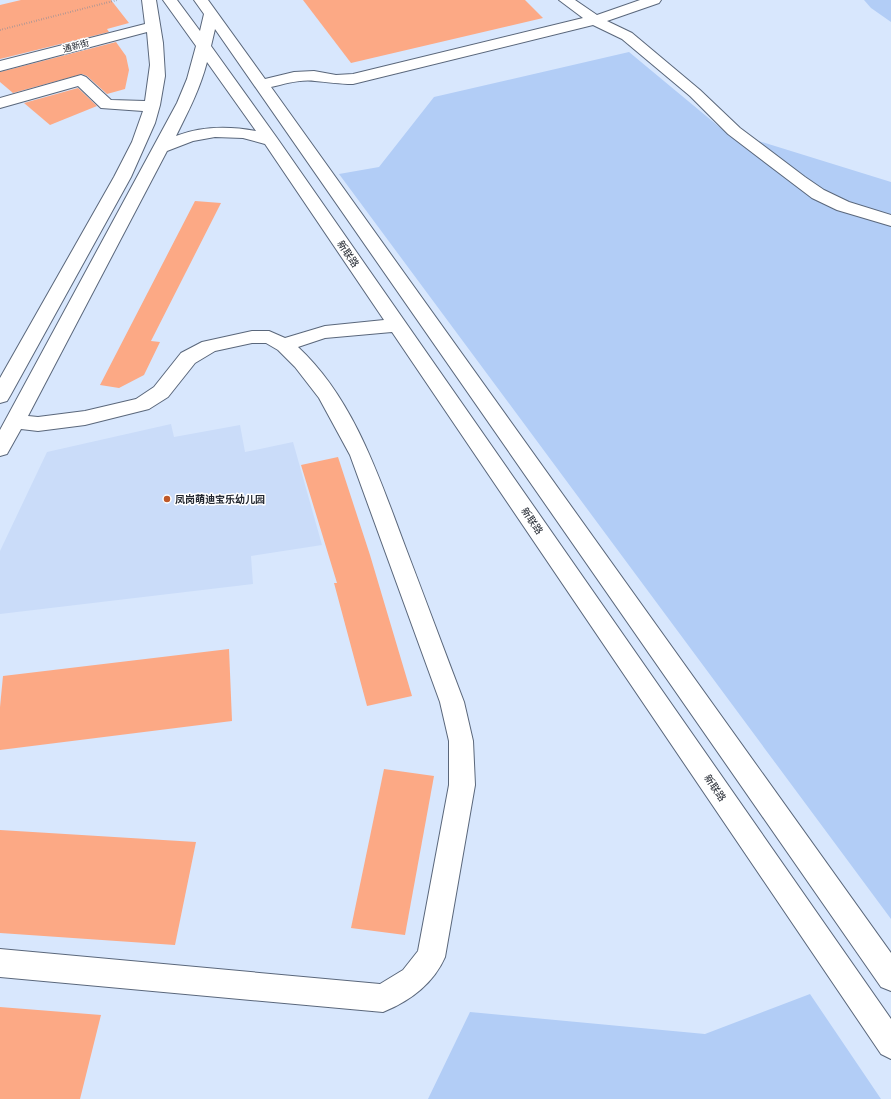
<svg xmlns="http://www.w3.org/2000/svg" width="891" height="1099" font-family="Raleway,'Noto Sans SC',sans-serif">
<rect width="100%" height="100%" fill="#d8e7fd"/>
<polygon fill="#cadcf9" points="171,424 174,437 240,425 245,452 293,442 322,545 251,556 253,584 0,614 0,551 47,452"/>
<g fill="#b2cdf6">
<polygon points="864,0 891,0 891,22 871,8"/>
<polygon points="629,52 723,130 891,182 891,919 339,174 379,167 434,97"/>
<polygon points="810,994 881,1099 428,1099 470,1012 705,1034"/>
</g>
<g fill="#fca985">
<polygon points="21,0 111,0 129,23 107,29 109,32 0,59 0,5"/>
<polygon points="303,0 525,0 543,18 351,63"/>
<polygon points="116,42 126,56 129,70 125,89 107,94 87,76 82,74 13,93 0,82 0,72"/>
<polygon points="78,88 97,106 50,125 24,103"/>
<polygon points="195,201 221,203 151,341 160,342 144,375 119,388 100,385"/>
<polygon points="338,457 370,555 412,696 367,706 334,583 337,583 301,465"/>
<polygon points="229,649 232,721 0,750 0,707 3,676"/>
<polygon points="384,769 434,776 405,935 351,928"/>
<polygon points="0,830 196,842 175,945 0,933"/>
<polygon points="0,1007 101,1015 80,1099 0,1099"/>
</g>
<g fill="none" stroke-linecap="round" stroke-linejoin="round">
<defs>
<g id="minor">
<polygon points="142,0 156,0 163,43 165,76 160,105 155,123 131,177 10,396 7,401 0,403 0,378 114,177 132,142 143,111 101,108 78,86 0,108 0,98 81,75 86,77 111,100 145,101 150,65 147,32 0,71 0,61 145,24"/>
<path d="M163,0H177L200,31L204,14L194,0H208L265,79L294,72L314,71L336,75L353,74L583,18L559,0H575L597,15L640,0H661L659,3L607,21L632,33L700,90L740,128L805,177L824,190L849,202L891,215V226L837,210L812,198L728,134L690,96L622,39L593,25L353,84C339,84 328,82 315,81C300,79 285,84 271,87L891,953V991L881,987L215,29L211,46L277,138L891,1019V1059L881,1054L392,332L325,338L298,347C354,399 379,477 405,546C425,598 444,650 464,702L473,741L475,785L445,957C433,984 410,1001 383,1012L0,977V949L380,984L403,970L418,951L449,785V741L440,702L350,455L319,398L295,367L278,350L266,343H252L215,351L195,363L168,397L149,409L85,425L38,431L21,429L7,454L0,456V430L177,103L187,79L196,46ZM207,62L256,131C229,126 202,126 176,136C188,112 200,89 207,62ZM215,137L243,138L265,144L384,320L325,326L285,338L269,331H252L202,342L181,353L154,387L136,399L85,411L38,417L28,416L167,151L193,141Z"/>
</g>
</defs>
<use href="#minor" stroke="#5a677b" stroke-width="2"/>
<polyline stroke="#808a9a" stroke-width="2" stroke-dasharray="0.5 2" stroke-linecap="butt" points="0,30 117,0"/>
<use href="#minor" fill="#fff" fill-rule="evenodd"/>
</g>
<circle fill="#bf5929" stroke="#fff" stroke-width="1.5" cx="167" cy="499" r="4"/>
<g text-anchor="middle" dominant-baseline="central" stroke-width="3" stroke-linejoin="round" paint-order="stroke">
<g font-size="9" fill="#222730" stroke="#fff">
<text transform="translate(76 46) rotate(-15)">通新街</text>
</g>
<g font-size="10" fill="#222730" stroke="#fff">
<text transform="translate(348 254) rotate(56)">新联路</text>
<text transform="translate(532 521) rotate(56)">新联路</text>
<text transform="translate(715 788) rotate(56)">新联路</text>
</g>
<g font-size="10" font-weight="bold" fill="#222730" stroke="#fff" text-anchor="start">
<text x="175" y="499">凤岗萌迪宝乐幼儿园</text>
</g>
</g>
</svg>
